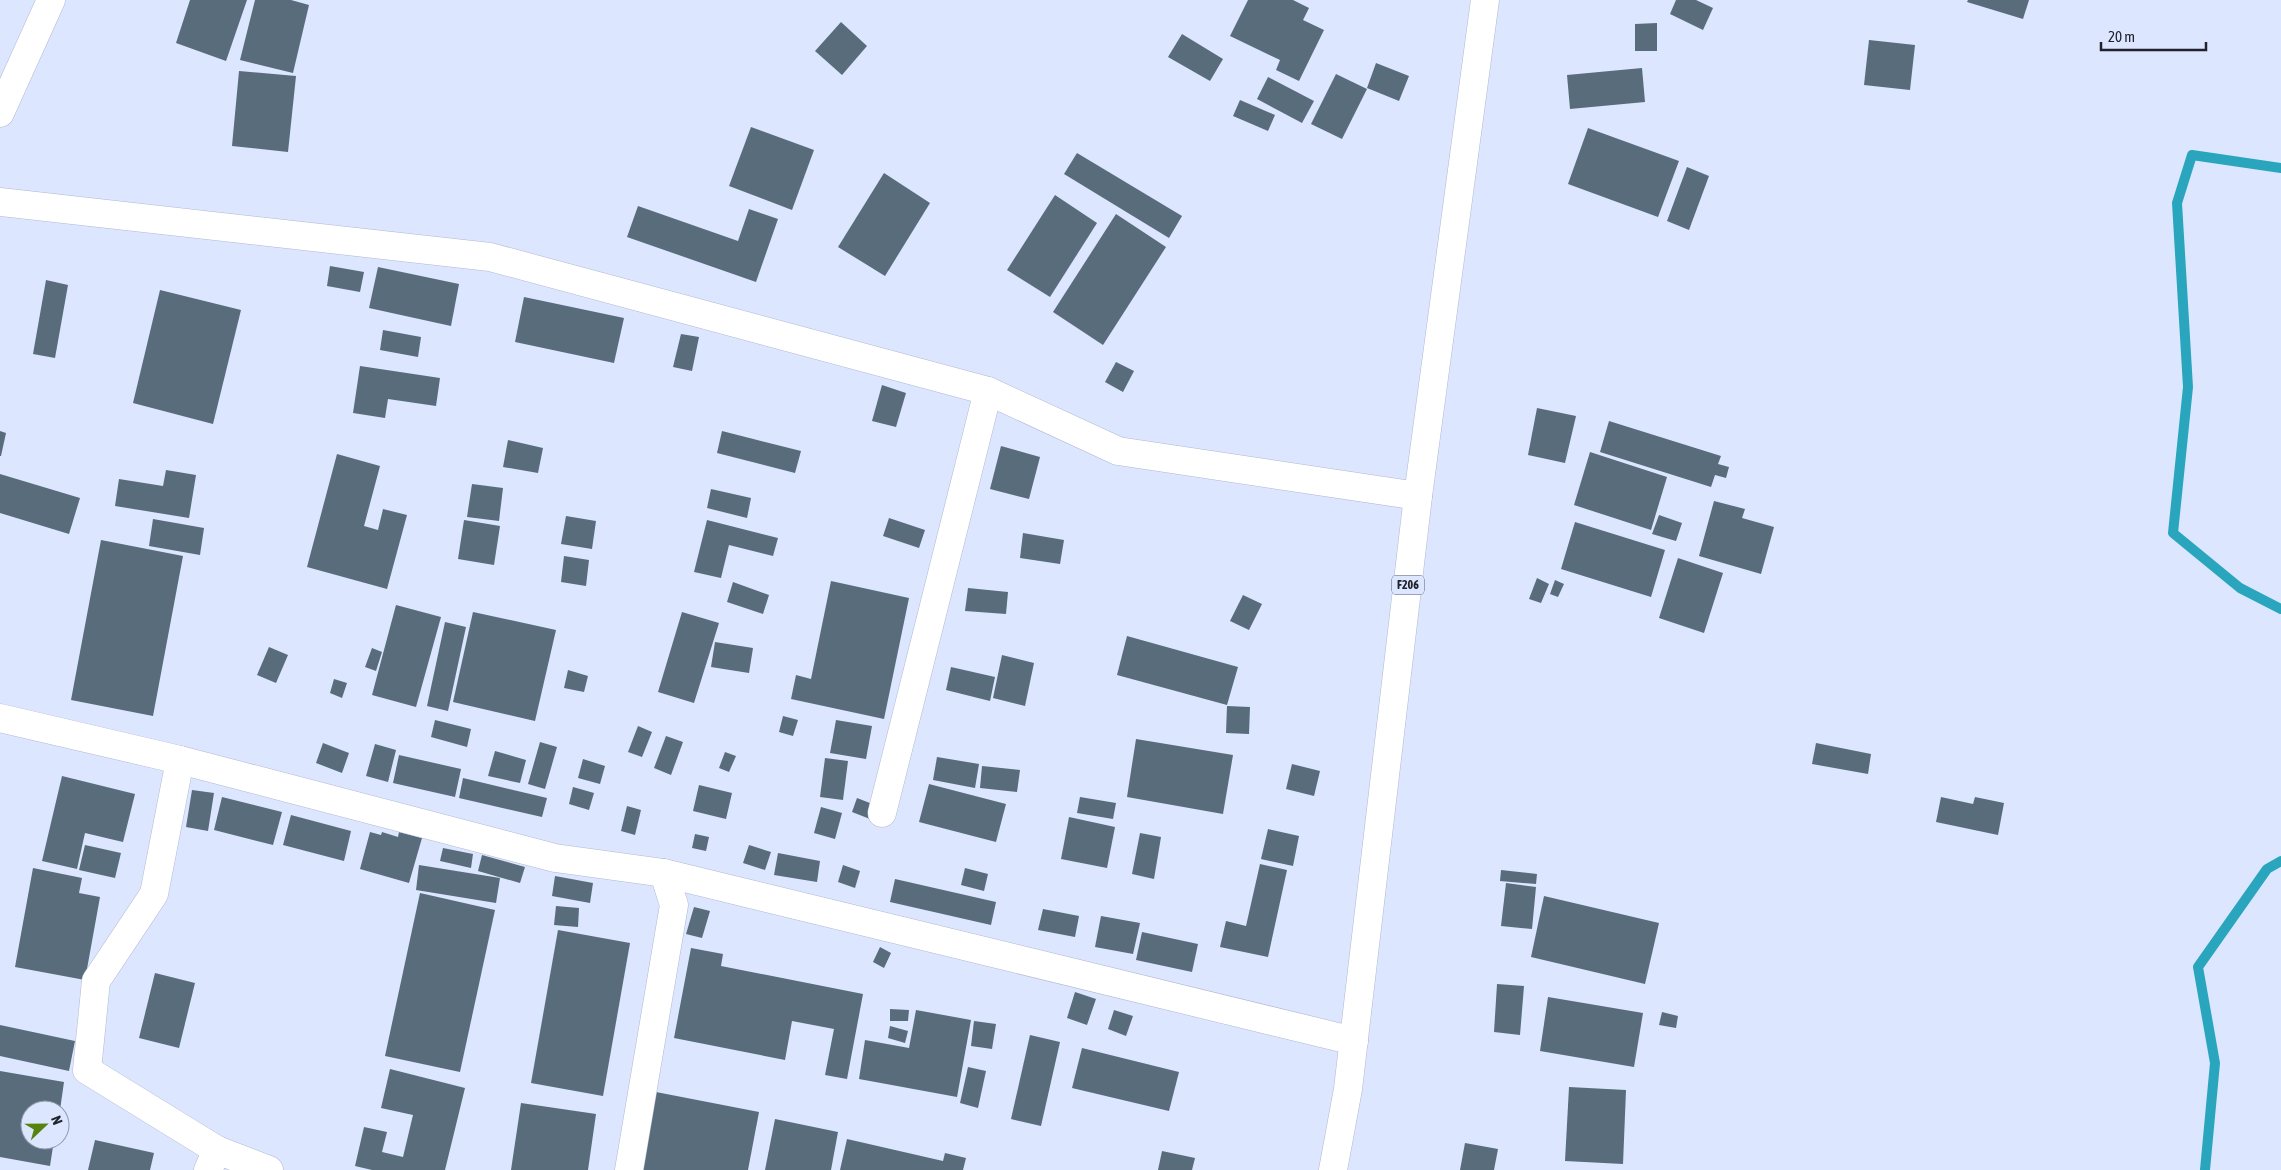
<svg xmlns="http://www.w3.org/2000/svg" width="2281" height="1170" font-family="'Asap Condensed',sans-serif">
<rect width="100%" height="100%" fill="#dde6ff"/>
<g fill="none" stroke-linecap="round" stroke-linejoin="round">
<g stroke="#29a6bd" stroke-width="10">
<polyline points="2281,168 2192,155 2177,203 2188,387 2173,533 2240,588 2281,609"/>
<polyline points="2205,1170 2215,1063 2198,967 2267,869 2281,861"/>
</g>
</g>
<g fill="#586c7c">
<polygon points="190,0 247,0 226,61 176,43"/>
<polygon points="255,0 291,0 309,5 293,73 240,60"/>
<polygon points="1248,0 1293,0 1309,8 1303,20 1324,30 1299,81 1276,70 1280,60 1230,36"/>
<polygon points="1676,0 1696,0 1713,8 1703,30 1670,14"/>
<polygon points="1968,0 2029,0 2023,19 1967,2"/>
<polygon points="841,22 867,46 842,75 815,51"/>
<polygon points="1657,23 1657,51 1635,51 1635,24"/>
<polygon points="1182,34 1223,59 1210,81 1168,57"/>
<polygon points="1869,40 1915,45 1910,90 1864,85"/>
<polygon points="1376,63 1409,76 1399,101 1367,88"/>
<polygon points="1642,68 1645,102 1570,109 1567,75"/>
<polygon points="239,71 296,76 288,152 232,146"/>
<polygon points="1336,74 1367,89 1342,139 1311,124"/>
<polygon points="1268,77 1314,101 1302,123 1257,99"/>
<polygon points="1240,100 1275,115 1268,131 1233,116"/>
<polygon points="751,127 814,150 792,210 729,186"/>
<polygon points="1588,128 1679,161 1658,217 1568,184"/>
<polygon points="1077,153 1182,216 1169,238 1064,174"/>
<polygon points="1687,167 1709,176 1689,230 1667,221"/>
<polygon points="884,173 930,203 885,276 838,247"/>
<polygon points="1055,195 1097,223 1050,297 1007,270"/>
<polygon points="638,206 738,241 749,209 778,219 756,282 627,237"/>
<polygon points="1116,214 1166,247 1103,345 1053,312"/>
<polygon points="330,266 364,272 360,292 327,286"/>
<polygon points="378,267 459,284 451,326 369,308"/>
<polygon points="46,280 68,285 55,358 33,354"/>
<polygon points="160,290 241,310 213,424 133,403"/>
<polygon points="524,297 624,318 614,363 515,342"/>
<polygon points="383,330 421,337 418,357 380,350"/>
<polygon points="681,334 699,337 692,371 673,367"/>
<polygon points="1116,362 1134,371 1123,392 1105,382"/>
<polygon points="360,366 440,378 436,406 388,399 385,418 353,413"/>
<polygon points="882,385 906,393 896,427 872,421"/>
<polygon points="1537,408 1576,416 1565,463 1528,455"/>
<polygon points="1609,421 1721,456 1718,464 1729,467 1726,478 1715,475 1711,487 1600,452"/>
<polygon points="0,431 6,433 1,456 0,456"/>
<polygon points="722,431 801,451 795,473 717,453"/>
<polygon points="508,440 543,448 538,473 503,467"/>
<polygon points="1001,446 1040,457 1029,499 990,489"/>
<polygon points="1590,452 1667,477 1651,530 1574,505"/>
<polygon points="337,454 380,466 364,526 378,530 383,509 407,515 387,589 307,567"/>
<polygon points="166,470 196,475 189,518 115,506 119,479 163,486"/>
<polygon points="0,474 80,498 69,534 0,513"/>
<polygon points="472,484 503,488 499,521 467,517"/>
<polygon points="711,489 751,498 747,518 707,508"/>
<polygon points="1714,501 1745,509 1742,518 1774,527 1761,574 1699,556"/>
<polygon points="1659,515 1682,523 1676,541 1652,534"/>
<polygon points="566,516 596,521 592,549 561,544"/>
<polygon points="889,518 925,530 919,548 883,536"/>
<polygon points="153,519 204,528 200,555 149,546"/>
<polygon points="464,520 500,526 494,565 458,559"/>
<polygon points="707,520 778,538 773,556 729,545 721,578 694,572"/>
<polygon points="1575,522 1665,550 1651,597 1561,569"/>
<polygon points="1023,533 1064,540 1060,564 1020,558"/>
<polygon points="101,540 183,556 153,716 71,700"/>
<polygon points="564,556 589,560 586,586 561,582"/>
<polygon points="1678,558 1723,573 1704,633 1659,618"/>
<polygon points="1537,578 1549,584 1541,603 1529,599"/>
<polygon points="1555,580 1564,584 1558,597 1550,594"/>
<polygon points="831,581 909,598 884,719 791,699 796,675 811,679"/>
<polygon points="733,582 769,595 763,614 727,602"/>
<polygon points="968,588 1008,592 1006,614 965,611"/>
<polygon points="1243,595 1262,604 1249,630 1230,621"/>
<polygon points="396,605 441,617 416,707 372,695"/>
<polygon points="473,612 556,630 535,721 453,702"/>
<polygon points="682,612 719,623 694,703 658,692"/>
<polygon points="445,622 466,627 448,711 427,706"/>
<polygon points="1127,636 1238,667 1227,705 1117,675"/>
<polygon points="715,642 753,648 749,673 711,667"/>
<polygon points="269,647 288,655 276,683 257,675"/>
<polygon points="372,648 382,652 376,671 365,667"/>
<polygon points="1002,655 1034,663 1025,706 993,698"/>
<polygon points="951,667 995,677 990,701 946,690"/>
<polygon points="568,670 588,676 584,692 564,688"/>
<polygon points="334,679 347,683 342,698 330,693"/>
<polygon points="1227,706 1250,707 1249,734 1226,733"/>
<polygon points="783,716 798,720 793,736 779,732"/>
<polygon points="435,720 471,729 467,747 431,737"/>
<polygon points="836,720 872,726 866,759 830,753"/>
<polygon points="638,726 652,732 642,757 628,752"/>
<polygon points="666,736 683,742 671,775 654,768"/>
<polygon points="1136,739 1233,755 1223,814 1127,797"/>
<polygon points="540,742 557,747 545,789 528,784"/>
<polygon points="323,743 349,753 342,773 316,763"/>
<polygon points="1816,743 1871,754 1868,774 1812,764"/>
<polygon points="375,744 396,750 388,782 366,776"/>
<polygon points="495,751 526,760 520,783 488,776"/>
<polygon points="725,752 736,756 729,772 719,768"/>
<polygon points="399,755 461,769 455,797 393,783"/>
<polygon points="937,757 979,764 975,788 933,780"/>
<polygon points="825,758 848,761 843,800 820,797"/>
<polygon points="583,759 605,766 600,784 578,778"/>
<polygon points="1292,764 1320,771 1314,796 1286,789"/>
<polygon points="982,766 1020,770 1017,792 980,788"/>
<polygon points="62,776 135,794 123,842 85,833 77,869 42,861"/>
<polygon points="463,778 547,798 542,817 459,798"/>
<polygon points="929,784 1006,804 996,842 919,822"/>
<polygon points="699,785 732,793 726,819 693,811"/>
<polygon points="573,787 594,793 589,810 569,804"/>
<polygon points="192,790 214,793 208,831 186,827"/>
<polygon points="222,797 282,812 273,845 214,830"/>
<polygon points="1080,797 1116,803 1113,819 1077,813"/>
<polygon points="1941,797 1973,804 1975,797 2004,803 1998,835 1936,822"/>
<polygon points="857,798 875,805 870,819 852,812"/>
<polygon points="627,806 641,810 635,835 621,831"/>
<polygon points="821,807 842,813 835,839 814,833"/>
<polygon points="291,815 351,831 344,861 283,845"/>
<polygon points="1069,817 1115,827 1107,868 1061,859"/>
<polygon points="1268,829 1299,836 1293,866 1261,859"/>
<polygon points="370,832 381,835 382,832 398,837 399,832 422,838 409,883 360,869"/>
<polygon points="1140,833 1161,837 1154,879 1132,874"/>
<polygon points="695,834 709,837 706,851 692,848"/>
<polygon points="85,845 121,853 115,878 79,870"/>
<polygon points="749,845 771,852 765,870 743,863"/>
<polygon points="443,848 473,854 471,868 440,861"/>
<polygon points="778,853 820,861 817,882 774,875"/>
<polygon points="482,855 525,867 520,883 478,871"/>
<polygon points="1260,864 1287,870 1268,957 1220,947 1226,921 1246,926"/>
<polygon points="419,865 500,878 496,903 416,890"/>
<polygon points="843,865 860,871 855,888 838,882"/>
<polygon points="33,868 82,878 79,893 100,897 85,980 15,967"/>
<polygon points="965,868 988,874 984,891 961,885"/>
<polygon points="1501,870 1537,874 1536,884 1500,881"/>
<polygon points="555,876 593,883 590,903 552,896"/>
<polygon points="895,879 996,902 991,925 890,902"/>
<polygon points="1506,883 1536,887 1532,929 1501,926"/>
<polygon points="420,893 495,910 460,1072 385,1056"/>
<polygon points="1544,896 1659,923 1645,984 1531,957"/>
<polygon points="556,906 579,908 578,927 554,925"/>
<polygon points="694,907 710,911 702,938 686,934"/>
<polygon points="1043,909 1079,916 1075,937 1038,930"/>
<polygon points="1101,916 1140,923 1133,954 1095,947"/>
<polygon points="558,930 630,943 603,1096 531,1083"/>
<polygon points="1142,932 1198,944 1192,972 1136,960"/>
<polygon points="880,947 891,953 884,968 873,962"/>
<polygon points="691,948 723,954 721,966 863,994 847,1079 825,1075 834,1029 792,1021 785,1060 674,1038"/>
<polygon points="155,973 195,983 179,1048 139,1038"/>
<polygon points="1497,984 1524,986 1520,1035 1494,1032"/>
<polygon points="1075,992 1096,999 1087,1025 1067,1018"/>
<polygon points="1548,997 1643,1013 1634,1067 1540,1051"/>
<polygon points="890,1009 909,1010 908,1021 890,1021"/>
<polygon points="916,1010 971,1020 957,1097 859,1079 865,1040 909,1048"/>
<polygon points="1114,1010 1133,1016 1126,1036 1108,1029"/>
<polygon points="1662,1012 1678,1016 1676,1028 1659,1025"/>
<polygon points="974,1021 996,1024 992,1049 971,1046"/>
<polygon points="0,1025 75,1041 69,1071 0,1056"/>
<polygon points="890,1026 908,1031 905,1043 888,1038"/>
<polygon points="1030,1035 1060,1042 1041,1126 1011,1119"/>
<polygon points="1082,1048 1179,1072 1169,1111 1072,1088"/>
<polygon points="968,1067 986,1071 978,1108 960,1103"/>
<polygon points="390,1069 465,1088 445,1170 372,1170 355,1166 364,1127 387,1132 382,1152 403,1157 413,1115 381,1108"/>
<polygon points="0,1071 64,1082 60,1110 30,1110 30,1140 54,1140 50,1166 0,1157"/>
<polygon points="1569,1087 1626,1090 1623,1164 1565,1161"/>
<polygon points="656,1092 759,1112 748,1170 642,1170"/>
<polygon points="521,1103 596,1114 588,1170 511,1170"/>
<polygon points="775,1119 838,1132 831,1170 765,1170"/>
<polygon points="847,1139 943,1161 945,1153 966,1158 963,1170 840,1170"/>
<polygon points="95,1140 154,1153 150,1170 88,1170"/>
<polygon points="1465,1143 1498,1149 1494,1170 1460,1170"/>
<polygon points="1162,1151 1195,1158 1192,1170 1158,1170"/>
</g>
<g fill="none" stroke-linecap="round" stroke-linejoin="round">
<defs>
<g id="street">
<polyline points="0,113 51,0"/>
<polyline points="0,202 490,257 988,391 1118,451 1418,496"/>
<polyline points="0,718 180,760 555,858 664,873 1354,1041"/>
<polyline points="180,760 154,894 96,981 87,1070 217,1150 208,1170"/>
<polyline points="882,813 988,391"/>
<polyline points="217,1150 269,1170"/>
<polyline points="629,1170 674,905 664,873"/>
</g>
<polyline id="primary" points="1333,1170 1348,1089 1418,496 1485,0"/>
</defs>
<use href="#street" stroke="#b1b9d1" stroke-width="29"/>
<use href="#primary" stroke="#b1b9d1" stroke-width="29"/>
<use href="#street" stroke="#fff" stroke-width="28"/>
<use href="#primary" stroke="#fff" stroke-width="28"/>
</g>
<g text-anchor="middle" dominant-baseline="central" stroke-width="5" stroke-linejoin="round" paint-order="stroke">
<rect fill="#dde6ff" stroke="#595e6b" stroke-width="1" x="1392" y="575.5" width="32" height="19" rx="4"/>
<g font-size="12" font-weight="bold" fill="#20232c">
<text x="1408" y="585">F206</text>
</g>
</g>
<g transform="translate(45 1125) rotate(68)"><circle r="24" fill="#dde6ff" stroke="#9198ab"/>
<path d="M0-4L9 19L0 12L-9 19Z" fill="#56820f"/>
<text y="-8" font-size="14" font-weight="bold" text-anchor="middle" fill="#20232c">N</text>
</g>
<path d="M2101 42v8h105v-8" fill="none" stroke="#20232c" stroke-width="2.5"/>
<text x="2108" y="42" font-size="15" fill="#20232c" stroke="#dde6ff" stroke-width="4" paint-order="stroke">20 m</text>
</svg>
